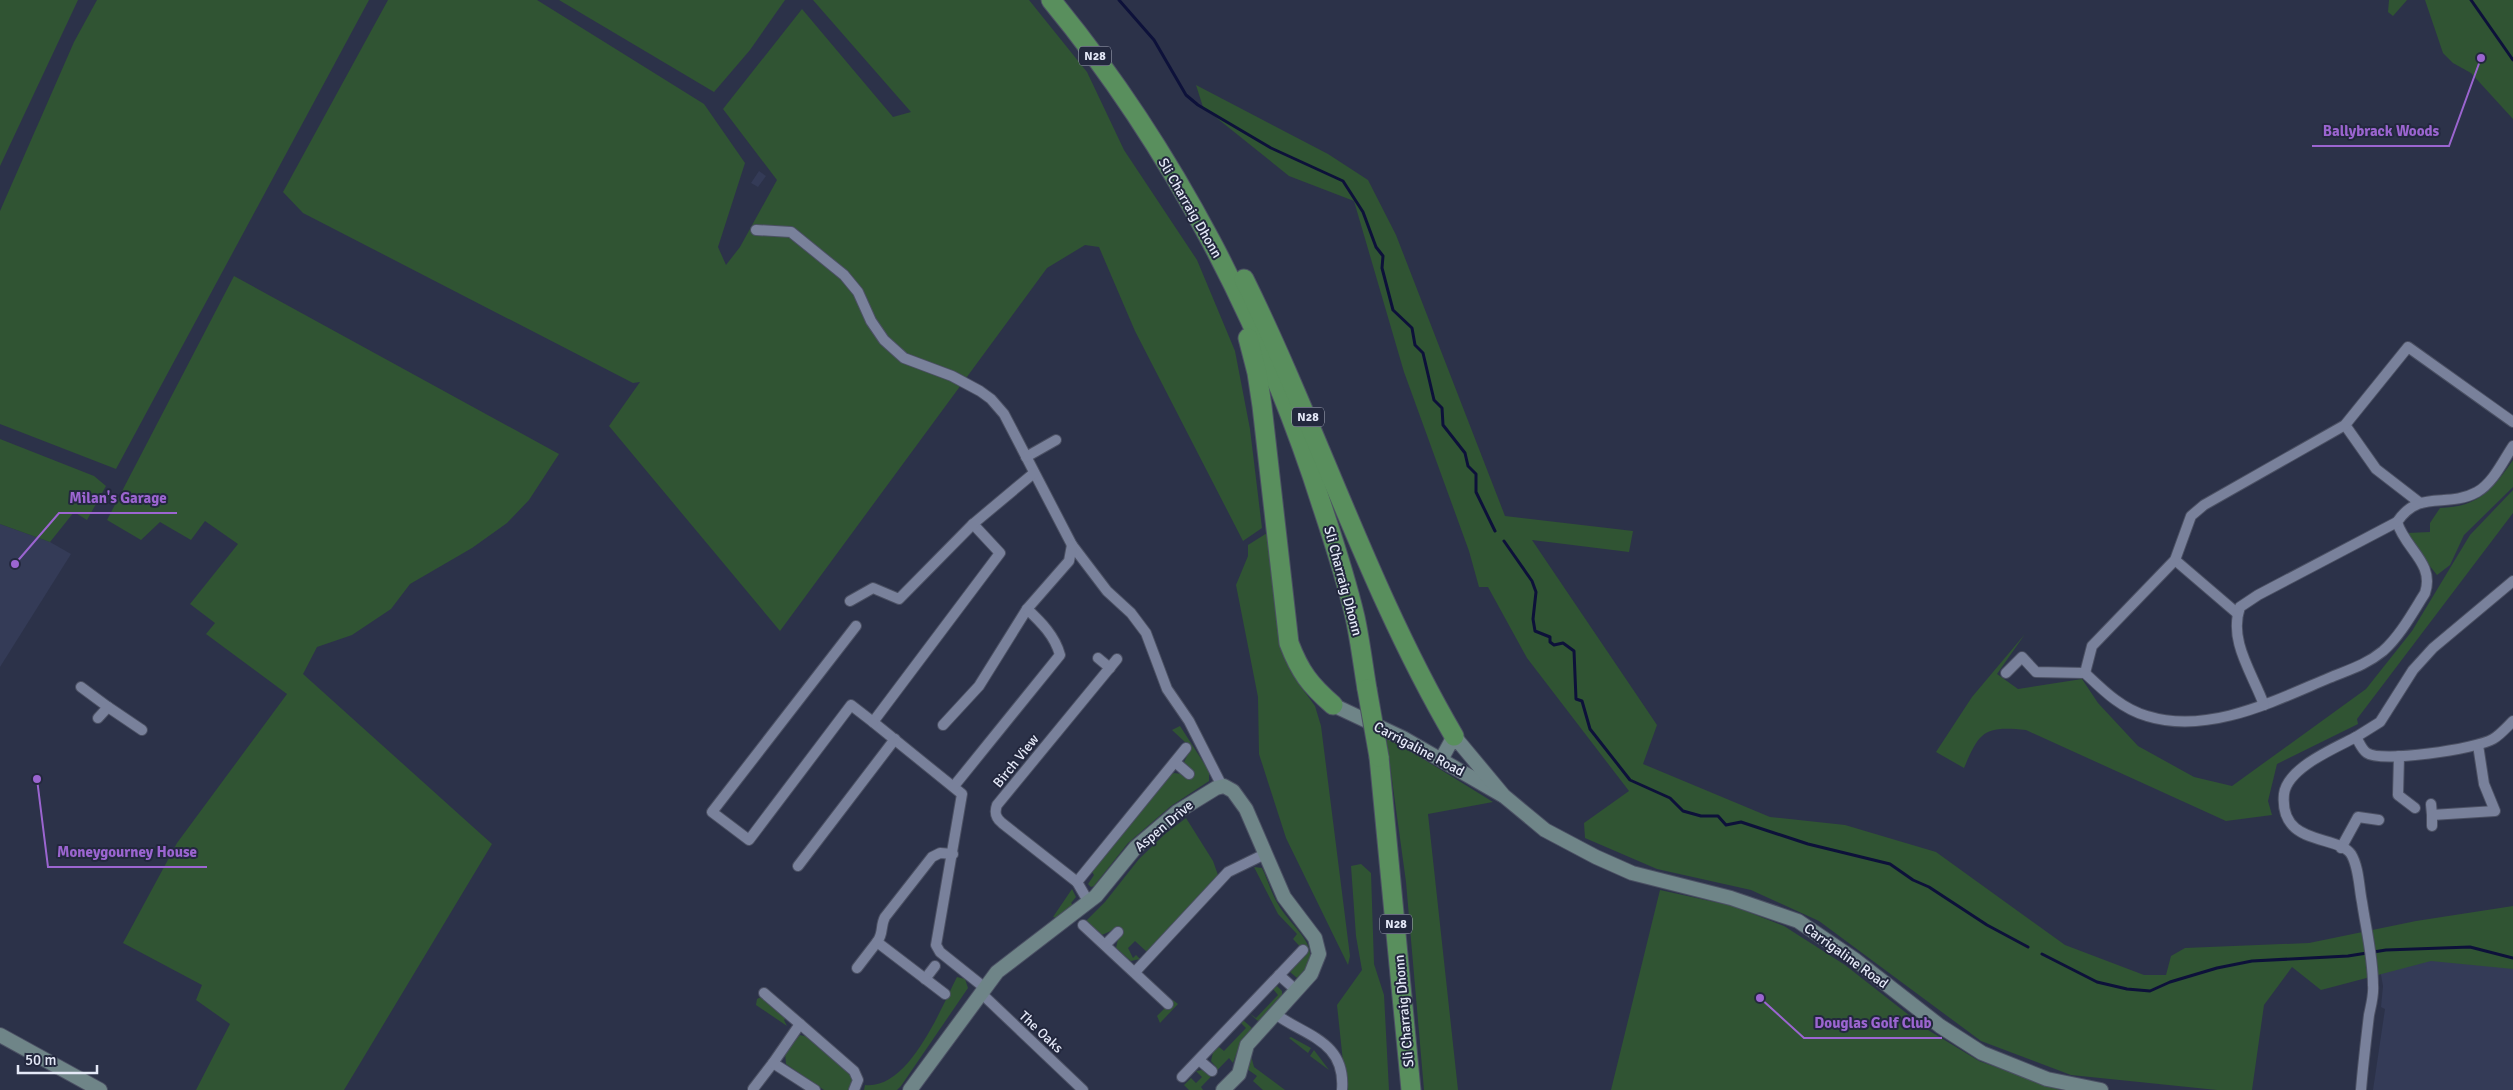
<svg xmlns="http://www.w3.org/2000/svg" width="2513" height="1090" font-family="Signika,sans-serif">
<rect width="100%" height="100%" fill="#2c3249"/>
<g fill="#343b57">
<polygon points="759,171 766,176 758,187 751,183"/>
<polygon points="0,524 50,542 71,554 0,667"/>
<polygon points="2375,941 2513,952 2513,1090 2373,1090 2385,1009 2381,1007 2383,986"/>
</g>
<g fill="#305433">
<polygon points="0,0 78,0 0,166"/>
<polygon points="97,0 369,0 116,469 0,424 0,211 74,42"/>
<polygon points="388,0 537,0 704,104 745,163 718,247 726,265 740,247 777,180 723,109 802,9 893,117 911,112 813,0 1029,0 1087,72 1124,150 1197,260 1235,351 1250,429 1262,528 1243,541 1135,331 1099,247 1085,245 1047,268 780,631 609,426 640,382 633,383 303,213 283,192"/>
<polygon points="559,0 785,0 750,50 714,92"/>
<polygon points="2389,0 2407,0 2393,16 2388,12"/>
<polygon points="2425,0 2513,0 2513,119 2471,73 2453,63 2443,53"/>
<polygon points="1196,85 1328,154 1368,180 1396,235 1505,516 1633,531 1629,552 1532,540 1657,725 1643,764 1770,817 1845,825 1936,852 2065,945 2144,975 2166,975 2171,956 2185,948 2309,943 2416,921 2513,906 2513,969 2431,961 2321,990 2292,967 2264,1005 2252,1090 2217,1090 2071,1075 1981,1041 1819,921 1751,890 1657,869 1585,838 1584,823 1629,791 1527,658 1488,587 1479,587 1469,551 1404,372 1354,201 1289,176 1203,107"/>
<polygon points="234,276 559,454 529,500 507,523 472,548 410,584 391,609 352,635 317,647 303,674 492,844 344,1090 196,1090 230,1024 196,1000 202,985 123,943 177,843 287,694 206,634 215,623 190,604 238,544 205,521 191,540 160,522 141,540 107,520"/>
<polygon points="0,439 94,476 106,486 87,520 74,512 50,542 0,524"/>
<path d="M2513,460V487L2464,535L2450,565L2437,575L2414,546L2407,533L2430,532V523L2440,508C2479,507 2493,489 2513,460Z"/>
<path d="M2513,490V513L2357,719L2358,724L2277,764L2268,801L2272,815L2226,821L2026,730C1984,726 1980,731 1964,768L1936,752L1972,697L2025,634L1997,674L2018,689L2082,679L2098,703L2138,746L2194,777L2232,786L2366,689L2412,631L2470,535Z"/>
<polygon points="1267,533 1284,649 1302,688 1315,706 1321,726 1350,956 1348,965 1286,838 1259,754 1258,697 1236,585 1248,556 1248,545"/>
<polygon points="1180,726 1209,771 1209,781 1171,806 1128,843 1094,886 1091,887 1088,884 1094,875 1092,872 1168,776 1174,773 1182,774 1192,770 1184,762 1190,750 1183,744 1185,742 1172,730"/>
<polygon points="1386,736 1493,802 1428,814 1458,1090 1424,1090 1406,882"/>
<polygon points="1186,818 1213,861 1218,875 1147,952 1135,941 1128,948 1133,958 1136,955 1140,959 1131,961 1116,948 1118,939 1115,929 1102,935 1086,921 1105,902 1139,859 1165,834"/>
<polygon points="1361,864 1371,873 1374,964 1384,995 1389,1090 1346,1090 1337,1005 1362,970 1356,936 1351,866"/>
<path d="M1254,867L1262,868C1268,880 1271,893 1278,904C1292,930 1330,949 1297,978L1290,972L1303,958L1305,952L1293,939L1297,934L1278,914Z"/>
<polygon points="1072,889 1076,897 1071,903 1073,905 1057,918 1053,917"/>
<polygon points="1660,890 1733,906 1784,926 1845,965 1928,1030 1979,1061 2060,1090 1611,1090"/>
<path d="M957,977L965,979L968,988L901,1086L897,1090H864L865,1085C909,1090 941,1008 957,977Z"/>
<polygon points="1277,986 1282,991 1282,996 1259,1022 1249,1013 1256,1018 1278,995 1273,989"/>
<polygon points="761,997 786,1018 784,1020 787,1026 756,1005 757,999"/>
<polygon points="1173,1000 1178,1004 1160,1023 1157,1016"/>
<polygon points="1243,1020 1252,1028 1240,1044 1233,1063 1229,1058 1201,1087 1203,1090 1189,1090 1184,1085 1191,1078 1196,1083 1202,1077 1196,1071 1202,1070 1210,1075 1217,1068 1211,1061 1213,1052 1219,1047 1224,1051 1246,1028 1241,1023"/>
<polygon points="800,1035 808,1037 851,1074 853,1081 849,1090 824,1090 786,1064 785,1053"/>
<polygon points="1291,1037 1311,1048 1308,1053 1289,1038"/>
<polygon points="1314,1050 1329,1070 1310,1056"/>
<polygon points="1251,1056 1254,1067 1285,1090 1263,1090 1253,1081 1257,1076 1247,1069"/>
</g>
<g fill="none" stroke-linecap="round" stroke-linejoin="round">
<g stroke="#0d113a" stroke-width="3">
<polyline points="1119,0 1154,40 1186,95 1198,105 1271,148 1343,181 1363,212 1376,247 1383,256 1382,268 1393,310 1412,328 1415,345 1423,353 1434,400 1442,408 1443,425 1465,453 1468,466 1476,474 1476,492 1495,531"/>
<polyline points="2471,0 2513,60"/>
<polyline points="1504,541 1532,581 1536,592 1533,619 1535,631 1550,637 1550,642 1554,645 1563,643 1574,651 1576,699 1582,701 1590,729 1630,780 1670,798 1683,811 1701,816 1718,816 1726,825 1741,822 1808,844 1890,864 1913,880 1929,887 1987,925 2028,947"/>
<polyline points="2042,954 2097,982 2127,989 2150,991 2170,982 2217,968 2252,961 2348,956 2386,950 2470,947 2513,958"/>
</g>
<defs>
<g id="street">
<polyline points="756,230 791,232 844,275 858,292 871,321 884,340 904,358 952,376 980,391 991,399 1004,414 1072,545 1107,591 1131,613 1146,633 1167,689 1189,721 1222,786"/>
<polyline points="2345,425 2376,469 2420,503"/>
<polyline points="1026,457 1056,440"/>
<polyline points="973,524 1000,553 873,722 962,794 936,945 940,952 985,988"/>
<polyline points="2175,560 2238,614"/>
<polyline points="850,601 873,588 899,599 973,524 1034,473"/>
<polyline points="856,626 712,812 749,840 851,705 873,722"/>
<polyline points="1098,658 1110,668"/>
<path d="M2006,673L2022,657L2036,672L2085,673C2104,691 2122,709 2147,716C2208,735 2274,701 2329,678C2348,670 2366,665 2383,651C2400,636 2413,612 2425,593C2435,563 2405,549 2397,522C2420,488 2446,509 2477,492C2493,483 2503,461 2513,446"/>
<polyline points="2085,673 2092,646 2175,560 2191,516 2204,505 2345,425 2408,347 2513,422"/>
<polyline points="81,687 108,707"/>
<path d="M2264,705C2253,674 2228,641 2240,607L2258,595L2397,522"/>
<polyline points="98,718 108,707 142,730"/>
<polyline points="943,725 979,686 1027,609 1069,561 1072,545"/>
<polyline points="2356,737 2380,722 2413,670 2433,648 2513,581"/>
<polyline points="2399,756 2398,795 2415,808"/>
<polyline points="1175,762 1189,774"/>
<path d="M954,786L1060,655C1055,636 1041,622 1027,609"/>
<polyline points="2431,804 2432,815"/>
<polyline points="2432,826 2432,815 2495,811 2484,784 2478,745"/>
<polyline points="2341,848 2358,817 2379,820"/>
<polyline points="798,866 895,739"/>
<path d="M1077,882L1002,823C996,818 994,813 997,805L1117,659"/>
<polyline points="1088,901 1077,882 1186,748"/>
<polyline points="1083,925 1168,1004"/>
<polyline points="1105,945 1118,932"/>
<polyline points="857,968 877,942"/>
<polyline points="1135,972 1228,872 1265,854"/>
<polyline points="1279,975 1297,991"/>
<polyline points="925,979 935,966"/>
<polyline points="764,993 800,1024"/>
<polyline points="981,993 1083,1090"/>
<path d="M945,994L877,942C884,933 880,926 885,917L932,857L940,853L953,854"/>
<path d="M1274,1013C1304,1036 1346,1040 1342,1090"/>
<polyline points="1199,1060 1212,1071"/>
<polyline points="1182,1077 1303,950"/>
<polyline points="753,1089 773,1063"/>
<polyline points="815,1090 773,1063 800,1024 854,1071 858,1080 854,1090"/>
<path d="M2361,1090C2363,1065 2366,1040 2369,1015C2371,1005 2374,995 2373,985C2373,957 2366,929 2362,902C2359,888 2359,867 2351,854C2337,834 2279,847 2284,794C2287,768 2335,748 2356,737C2359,742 2362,750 2367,753C2381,763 2476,749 2493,739C2500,735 2507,727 2513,721"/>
</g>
<g id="secondary">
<polyline points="1333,705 1403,738 1502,795"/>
<polyline points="1442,758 1454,736 1504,796 1545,830 1596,857 1632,873 1731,898 1798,921 1854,959 1940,1026 1982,1053 2047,1079 2101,1090"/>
<polyline points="0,1035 100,1090"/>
<polyline points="910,1090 997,972 1096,896 1136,847 1177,812 1216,788 1224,786 1233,791 1246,809 1284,897 1315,938 1319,954 1311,974 1247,1045 1239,1074 1223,1090"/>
</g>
<g id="highway">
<path d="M1051,0C1173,148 1264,324 1322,506C1334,542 1346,579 1355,617C1360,640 1363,665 1367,689"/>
<path d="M1244,279C1318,429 1369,591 1454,736"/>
<path d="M1248,338L1257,373L1262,406L1289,643C1300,672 1310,685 1333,705"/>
<polyline points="1379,757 1411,1090"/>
</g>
</defs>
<use href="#street" stroke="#4b5063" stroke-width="12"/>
<use href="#secondary" stroke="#4b5063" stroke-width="16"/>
<use href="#highway" stroke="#4b5063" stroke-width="21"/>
<use href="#street" stroke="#79819b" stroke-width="10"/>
<use href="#secondary" stroke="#6f8588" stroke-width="14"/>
<use href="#highway" stroke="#598f5d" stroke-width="19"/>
<defs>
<polyline id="highway-bridge" points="1367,689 1379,757"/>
</defs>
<use href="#highway-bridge" stroke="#4b5063" stroke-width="21" stroke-linecap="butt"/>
<use href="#highway-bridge" stroke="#598f5d" stroke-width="19"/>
</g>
<g text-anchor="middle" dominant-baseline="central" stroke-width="4" stroke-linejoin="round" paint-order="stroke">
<g fill="#23283e" stroke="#abafc0" stroke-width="1">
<rect x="1079" y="46.5" width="32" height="19" rx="4"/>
<rect x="1292" y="407.5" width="32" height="19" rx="4"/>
<rect x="1380" y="914.5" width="32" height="19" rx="4"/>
</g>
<g font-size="12" font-weight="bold" fill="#e5e9f8">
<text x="1095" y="56">N28</text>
<text x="1308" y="417">N28</text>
<text x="1396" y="924">N28</text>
</g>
<g font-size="14" fill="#e5e9f8" stroke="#23283e">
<text transform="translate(1190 208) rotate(60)">Sli Charraig Dhonn</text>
<text transform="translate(1343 581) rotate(75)">Sli Charraig Dhonn</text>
<text transform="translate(1419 749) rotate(28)">Carrigaline Road</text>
<text transform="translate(1016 761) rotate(-51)">Birch View</text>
<text transform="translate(1164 826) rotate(-40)">Aspen Drive</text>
<text transform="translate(1846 956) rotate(36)">Carrigaline Road</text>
<text transform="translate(1404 1011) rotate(-95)">Sli Charraig Dhonn</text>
<text transform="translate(1041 1032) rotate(43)">The Oaks</text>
</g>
</g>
<path fill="none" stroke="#9b65d0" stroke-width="2" d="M2481 58L2449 146H2312M15 564L59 513H177M37 779L48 867H207M1760 998L1804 1038H1942"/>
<g fill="#9b65d0" stroke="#23283e" stroke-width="2">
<circle cx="2481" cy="58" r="5"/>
<circle cx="15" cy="564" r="5"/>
<circle cx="37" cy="779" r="5"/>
<circle cx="1760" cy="998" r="5"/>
</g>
<g font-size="15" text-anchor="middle" font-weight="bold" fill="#9b65d0" stroke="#23283e" stroke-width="4" stroke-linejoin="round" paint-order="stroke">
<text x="2381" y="136">Ballybrack Woods</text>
<text x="118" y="503">Milan's Garage</text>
<text x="127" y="857">Moneygourney House</text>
<text x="1873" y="1028">Douglas Golf Club</text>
</g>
<path d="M18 1065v8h79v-8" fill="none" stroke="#e5e9f8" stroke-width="2.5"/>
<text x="25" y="1065" font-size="15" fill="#e5e9f8" stroke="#23283e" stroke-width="4" paint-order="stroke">50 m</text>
</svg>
